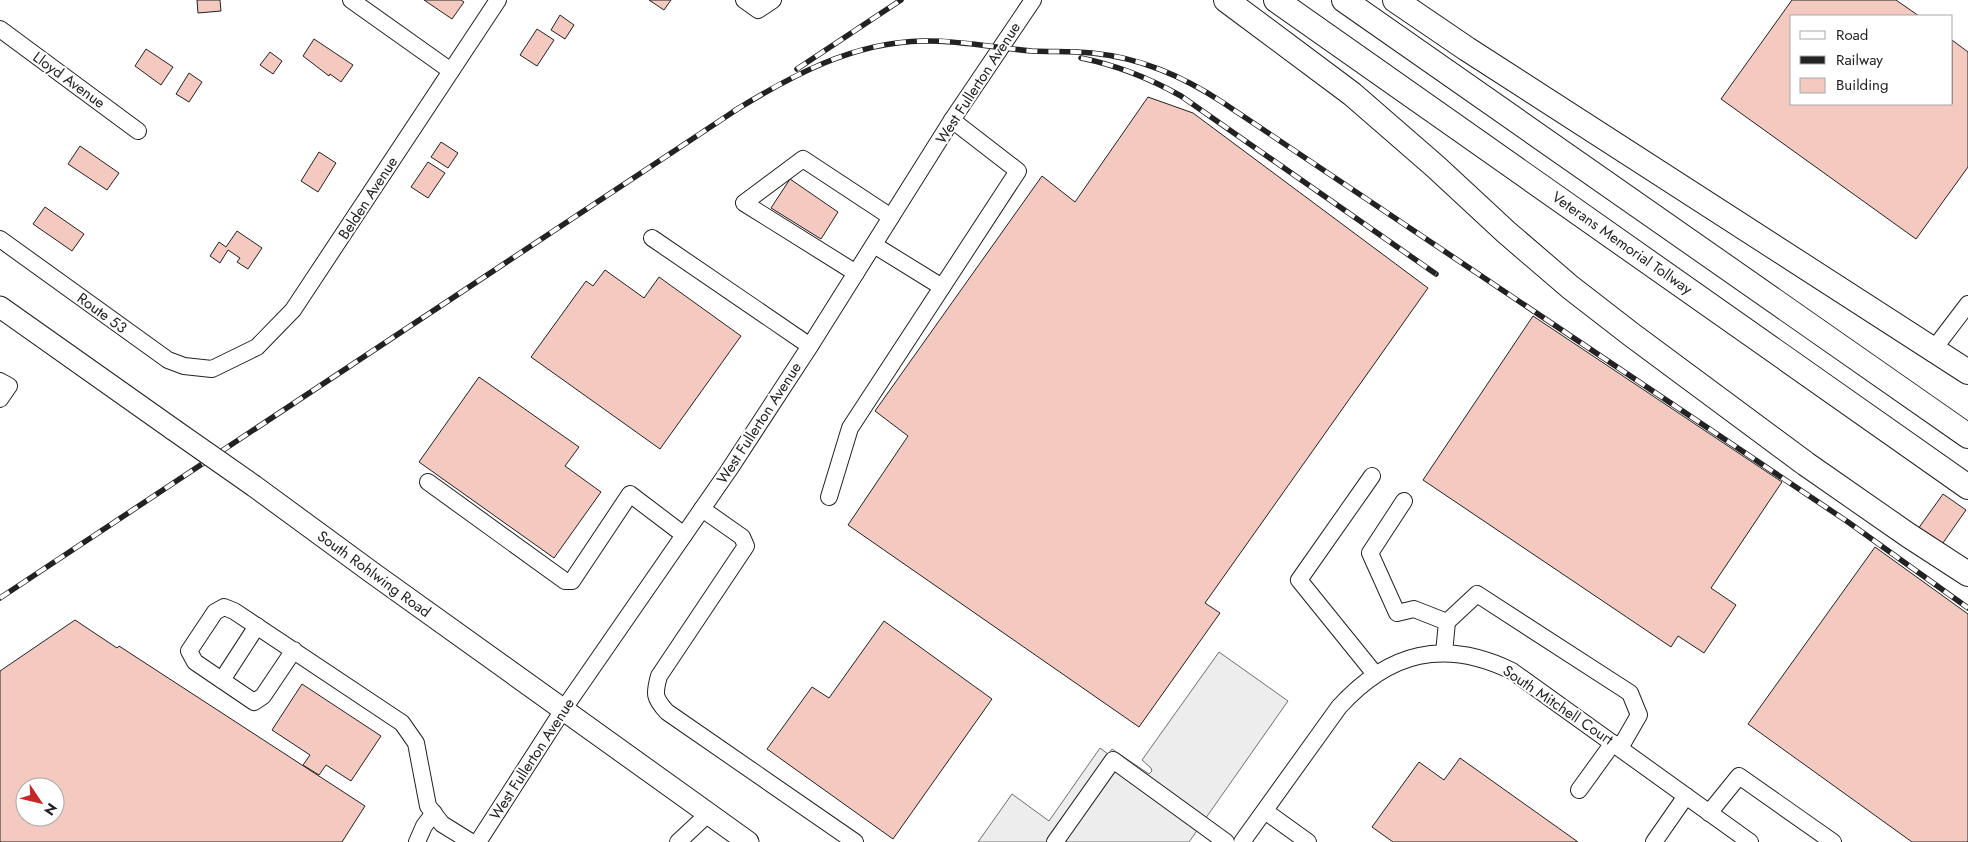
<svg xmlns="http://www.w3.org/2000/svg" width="1968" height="842" font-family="Jost,sans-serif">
<rect width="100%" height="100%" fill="#fff"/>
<polygon fill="#ededed" stroke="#6f6f6f" points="1219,652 1288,701 1189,842 978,842 1012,794 1049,821 1100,748 1108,754 1112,749 1149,774 1152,771 1151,768 1142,760"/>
<g fill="#f3c9c0" stroke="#222" fill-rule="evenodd">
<polygon points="197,0 220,0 221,11 198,13"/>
<polygon points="424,0 461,0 464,2 452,19"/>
<polygon points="649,0 671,0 664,10"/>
<polygon points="1792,0 1896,0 1919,16 1792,16 1792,104 1952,104 1952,40 1968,52 1968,167 1916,239 1721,99"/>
<polygon points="560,15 574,25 565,39 551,30"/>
<polygon points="537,29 554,40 537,66 520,55"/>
<polygon points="314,39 353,65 341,82 330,74 329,76 303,56"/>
<polygon points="146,49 173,67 161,85 135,66"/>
<polygon points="270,52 282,61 273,74 260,65"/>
<polygon points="189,73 202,82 189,102 176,94"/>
<polygon points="1148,97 1193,113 1428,288 1205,603 1220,613 1139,727 848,525 908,436 875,411 1042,176 1075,202"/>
<polygon points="441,142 458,153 448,168 431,157"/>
<polygon points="80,146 119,173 107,190 68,164"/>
<polygon points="319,152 336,163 318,192 301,181"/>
<polygon points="428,162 445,173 428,198 411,187"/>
<polygon points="790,179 838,212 821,239 771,208"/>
<polygon points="45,207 84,234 72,251 33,224"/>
<polygon points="237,231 262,248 248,269 237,262 240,258 228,250 220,263 210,256 219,242 226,247"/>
<polygon points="605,270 644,298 659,277 741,336 660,449 531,357 586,281 593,286"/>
<polygon points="1533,316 1782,482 1711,588 1736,605 1704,653 1678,636 1671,647 1423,480"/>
<polygon points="479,377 579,447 565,466 601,492 554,558 419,462"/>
<polygon points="1943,494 1966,510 1931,560 1908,543"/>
<polygon points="1875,547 1968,614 1968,842 1912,842 1748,724"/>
<path d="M75,620L117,648L119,646L365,806L342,842H0V671ZM25,787H55V817H25Z"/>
<polygon points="884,621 992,699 893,839 767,749 812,687 829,698"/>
<polygon points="302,684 381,736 351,781 326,765 319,775 303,765 310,755 272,730"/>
<polygon points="1460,758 1578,842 1393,842 1372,827 1419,762 1444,780"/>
</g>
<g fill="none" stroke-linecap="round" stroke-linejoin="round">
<defs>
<g id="minor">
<polyline points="351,0 451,71"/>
<polyline points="744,0 758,10 773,0"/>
<polyline points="0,29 138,131"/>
<polyline points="652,238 810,346"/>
<polyline points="0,239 168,360 184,366 212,369 257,347 293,310 498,0"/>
<polyline points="874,245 942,287"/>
<polyline points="856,273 744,203 803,159 891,217"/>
<polyline points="1933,350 1968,304"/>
<polyline points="0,381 9,386 0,399"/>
<polyline points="1372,476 1299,580 1375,674"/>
<polyline points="428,482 565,581 572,581 630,494 684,535"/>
<polyline points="829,497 850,428 1018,171 952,120"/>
<polyline points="1404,501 1370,553 1397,613 1414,609 1447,622 1444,653"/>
<path d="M702,509L742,537L746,546L659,676C654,694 654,698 667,712L855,842"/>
<polyline points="1447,622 1477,594 1630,693 1639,715 1620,748"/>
<polyline points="294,650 263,696 254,702 195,662 189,651 215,612 224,607 234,611 402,723 416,743 428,806 442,824 471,842"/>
<polyline points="222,680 257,626"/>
<polyline points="1579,790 1613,743"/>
<polyline points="1265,811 1308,842"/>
<polyline points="1709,813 1739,776 1833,842"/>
<polyline points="417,842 424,826 434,813"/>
<polyline points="478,842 563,710 729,470 810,346 952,120 1033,0"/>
<polyline points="678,842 708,814"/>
<polyline points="1055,842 1113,760 1226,842"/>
<path d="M1242,842L1339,707C1389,652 1444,638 1512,671L1750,842"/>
<polyline points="1654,842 1686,796"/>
</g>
<g id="major">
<polyline points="0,307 174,430"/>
<polyline points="254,486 374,574 748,842"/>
</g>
<g id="highway">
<polyline points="1226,0 1352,94 1436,167 1506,232 1570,287 1632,335 1806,464 1908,535 1968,574"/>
<polyline points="1276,0 1968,487"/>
<polyline points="1344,0 1968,436"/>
<polyline points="1395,0 1467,49 1968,372"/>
</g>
</defs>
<use href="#minor" stroke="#222" stroke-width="18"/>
<use href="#major" stroke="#222" stroke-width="23"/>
<use href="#highway" stroke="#222" stroke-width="26"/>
<use href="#minor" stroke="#fff" stroke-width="16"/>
<use href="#major" stroke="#fff" stroke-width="21"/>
<use href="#highway" stroke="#fff" stroke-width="24"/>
<defs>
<g id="rail">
<path d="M1081,58C1116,65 1149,78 1181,96L1436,274"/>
<polyline points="797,69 901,0"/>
<path d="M734,111C791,76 853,42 923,41C960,40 995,48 1032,51C1052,52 1072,51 1092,53C1141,58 1182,76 1222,102L1848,522L1968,608"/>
<polyline points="0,598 739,108"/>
</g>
</defs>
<use href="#rail" stroke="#222" stroke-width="5.5"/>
<use href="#rail" stroke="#fff" stroke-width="4" stroke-dasharray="11" stroke-linecap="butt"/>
<defs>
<polyline id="major-bridge" points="174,430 254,486"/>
</defs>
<use href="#major-bridge" stroke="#222" stroke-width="23" stroke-linecap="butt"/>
<use href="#major-bridge" stroke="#fff" stroke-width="21"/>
</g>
<g text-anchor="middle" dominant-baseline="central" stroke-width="4" stroke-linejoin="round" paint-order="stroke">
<g font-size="15" fill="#222" stroke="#fff">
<text transform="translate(69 80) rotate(36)">Lloyd Avenue</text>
<text transform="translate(978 83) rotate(-57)">West Fullerton Avenue</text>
<text transform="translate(368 198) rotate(-57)">Belden Avenue</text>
<text transform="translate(1622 243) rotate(35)">Veterans Memorial Tollway</text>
<text transform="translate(102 313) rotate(36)">Route 53</text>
<text transform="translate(759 423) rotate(-57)">West Fullerton Avenue</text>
<text transform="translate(374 574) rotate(36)">South Rohlwing Road</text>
<text transform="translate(1558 705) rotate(34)">South Mitchell Court</text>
<text transform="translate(532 759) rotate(-57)">West Fullerton Avenue</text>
</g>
</g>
<rect x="1790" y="15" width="162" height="90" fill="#ffffff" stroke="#a7a7a7"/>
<rect x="1800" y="31" width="25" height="8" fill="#ffffff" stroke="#a7a7a7"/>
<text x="1836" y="40" font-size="15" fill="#222222">Road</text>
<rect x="1800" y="56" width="25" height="8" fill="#222222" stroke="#a7a7a7"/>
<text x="1836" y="65" font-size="15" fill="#222222">Railway</text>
<rect x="1800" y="78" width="25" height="15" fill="#f3c9c0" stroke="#a7a7a7"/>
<text x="1836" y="90" font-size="15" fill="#222222">Building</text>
<g transform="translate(40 802) rotate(125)"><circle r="24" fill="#ffffff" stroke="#a7a7a7"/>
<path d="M0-4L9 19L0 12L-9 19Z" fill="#c62828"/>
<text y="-8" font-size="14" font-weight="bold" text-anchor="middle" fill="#222222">N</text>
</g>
</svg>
